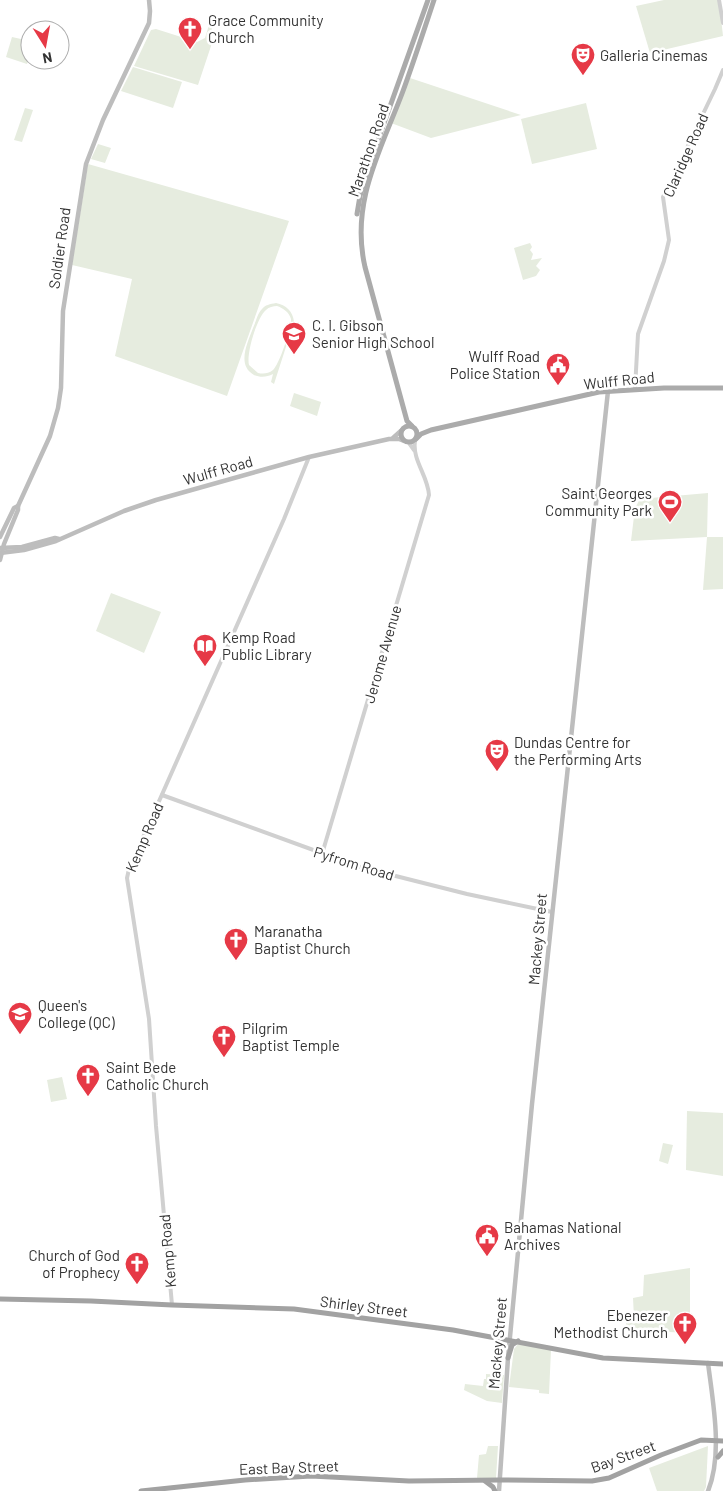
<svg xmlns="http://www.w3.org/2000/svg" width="723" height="1491" font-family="Barlow,sans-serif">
<rect width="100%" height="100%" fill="#fff"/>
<g fill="#e6ecdf" fill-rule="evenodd">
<polygon points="664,0 719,0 723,36 650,53 636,6"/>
<polygon points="210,22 214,23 208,41 212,43 198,85 134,66 151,30 156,29 197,42 205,38"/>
<polygon points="12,37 30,41 30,56 27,64 6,57"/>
<polygon points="133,67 182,82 173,108 121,91"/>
<polygon points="407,77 521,115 431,138 391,123"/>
<polygon points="586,103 597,149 532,164 521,119"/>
<polygon points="25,108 33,110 22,142 14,140"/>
<polygon points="98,144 111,148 105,163 91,159"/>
<polygon points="88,164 289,221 227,396 115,356 132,279 72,265"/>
<polygon points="530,243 532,247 530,250 533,254 531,260 542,258 536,266 540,270 536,276 523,280 514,248"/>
<path d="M276,303C286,305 293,311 294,322L274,384L271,382L273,374C267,377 261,378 254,375C236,365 248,342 253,328C256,322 257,314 262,309C265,305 270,304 276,303ZM277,306C283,308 289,312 291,319C292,327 279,365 273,370C268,374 263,374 258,373L249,365C246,354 257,317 266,310C269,307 273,306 277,306Z"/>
<polygon points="294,393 321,402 317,416 290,406"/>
<polygon points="708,493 707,537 723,537 723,589 703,590 707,537 631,541 635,508 640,499"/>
<polygon points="111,593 161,612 144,653 96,631"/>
<polygon points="62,1077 67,1099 51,1102 47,1080"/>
<polygon points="687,1111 723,1113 723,1176 686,1170"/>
<polygon points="663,1143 673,1145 668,1164 659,1161"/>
<polygon points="690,1268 690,1333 626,1330 626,1319 634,1318 633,1298 643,1296 644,1275"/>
<polygon points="519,1343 551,1350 549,1394 539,1393 539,1390 509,1387 514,1349"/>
<polygon points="486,1374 504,1375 502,1403 487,1401 464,1390 465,1384 483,1386 484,1379 486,1379"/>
<polygon points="488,1446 498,1446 496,1478 477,1478 479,1455 486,1454"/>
<polygon points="708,1446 706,1487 704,1491 657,1491 649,1468"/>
</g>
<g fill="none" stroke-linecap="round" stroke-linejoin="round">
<g stroke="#d0d0d0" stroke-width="4">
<polyline points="719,0 723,23"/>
<polyline points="635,389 638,334 664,261 669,240 663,197 667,188 678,173 689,143 715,89 723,70"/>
<polyline points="409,443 414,450"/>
<polyline points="162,795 360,867 467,894 552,912"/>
<path d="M322,854L429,495C428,476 412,460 415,441"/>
<polyline points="172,1305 156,1126 149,1019 127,878 129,869 284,519 309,457"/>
</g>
<g stroke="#bdbdbd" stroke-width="4.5">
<polyline points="393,438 403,429"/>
<polyline points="0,537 14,508 18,506 50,436 58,408 61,388 63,311 86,164 103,120 149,23 150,11 149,0"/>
<polyline points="0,548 22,547 55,538 59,539"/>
<polyline points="0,553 24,550 56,541 124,511 156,500 309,457 389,439 399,439 404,441"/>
<polyline points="0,560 4,544 18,510 18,506"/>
<polyline points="499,1491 508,1358 532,1104 608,391"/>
<path d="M708,1491C723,1454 713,1403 708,1363"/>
</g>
<g stroke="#ababab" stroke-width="5">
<polyline points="357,214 360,196 368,168 428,0"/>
<circle cx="409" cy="434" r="8"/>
<path d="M412,426L407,421L365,267C350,202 381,150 403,91C414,61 424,30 434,0"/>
<polyline points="416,439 421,434 431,430 599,392 664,388 723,388"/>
</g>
<g stroke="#a2a2a2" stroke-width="5">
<polyline points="0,1299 91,1301 172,1305 294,1309 453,1330 603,1358 723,1364"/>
<polyline points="508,1358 512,1345 518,1341"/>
<polyline points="718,1457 723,1451"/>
<polyline points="485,1481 493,1487 495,1491"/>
<polyline points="141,1491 245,1480 311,1476 409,1481 499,1480 592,1481 609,1478 661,1455 701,1440 723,1441"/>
</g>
</g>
<defs>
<symbol id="church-pin" viewBox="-11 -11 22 30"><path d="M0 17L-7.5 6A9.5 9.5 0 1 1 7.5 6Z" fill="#e63946" stroke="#fff"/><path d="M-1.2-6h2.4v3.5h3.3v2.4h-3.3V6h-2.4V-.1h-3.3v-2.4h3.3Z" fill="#fff"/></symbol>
<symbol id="theatre-pin" viewBox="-11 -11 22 30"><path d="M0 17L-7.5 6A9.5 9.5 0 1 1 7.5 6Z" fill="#e63946" stroke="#fff"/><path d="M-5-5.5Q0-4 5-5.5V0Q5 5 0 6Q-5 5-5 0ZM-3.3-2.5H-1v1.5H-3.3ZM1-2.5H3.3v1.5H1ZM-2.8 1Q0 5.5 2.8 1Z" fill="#fff"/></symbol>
<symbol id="school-pin" viewBox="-11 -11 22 30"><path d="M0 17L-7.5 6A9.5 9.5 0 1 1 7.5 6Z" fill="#e63946" stroke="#fff"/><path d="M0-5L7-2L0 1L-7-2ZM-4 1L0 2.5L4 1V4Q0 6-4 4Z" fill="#fff"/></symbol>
<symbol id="civic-pin" viewBox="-11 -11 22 30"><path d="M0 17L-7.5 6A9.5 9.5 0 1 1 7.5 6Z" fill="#e63946" stroke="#fff"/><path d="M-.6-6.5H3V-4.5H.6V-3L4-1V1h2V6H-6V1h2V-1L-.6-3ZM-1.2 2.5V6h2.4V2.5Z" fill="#fff"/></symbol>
<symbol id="stadium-pin" viewBox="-11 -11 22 30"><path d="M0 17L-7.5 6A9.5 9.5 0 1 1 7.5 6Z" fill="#e63946" stroke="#fff"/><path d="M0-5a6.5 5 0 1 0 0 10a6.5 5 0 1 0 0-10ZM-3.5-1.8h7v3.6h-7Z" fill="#fff"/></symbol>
<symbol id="library-pin" viewBox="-11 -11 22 30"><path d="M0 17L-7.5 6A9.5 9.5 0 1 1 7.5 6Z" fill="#e63946" stroke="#fff"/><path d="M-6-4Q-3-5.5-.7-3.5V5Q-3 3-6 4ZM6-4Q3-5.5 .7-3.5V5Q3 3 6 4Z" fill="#fff"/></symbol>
</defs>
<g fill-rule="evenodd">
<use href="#church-pin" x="176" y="15" width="28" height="38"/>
<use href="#theatre-pin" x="569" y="41" width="28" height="38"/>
<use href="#school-pin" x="280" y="320" width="28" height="38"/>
<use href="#civic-pin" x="544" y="351" width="28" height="38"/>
<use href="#stadium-pin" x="656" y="488" width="28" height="38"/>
<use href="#library-pin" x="191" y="632" width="28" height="38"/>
<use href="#theatre-pin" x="483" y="737" width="28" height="38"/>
<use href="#church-pin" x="222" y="926" width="28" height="38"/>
<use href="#school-pin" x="6" y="1000" width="28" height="38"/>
<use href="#church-pin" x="210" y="1023" width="28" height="38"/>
<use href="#church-pin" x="74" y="1062" width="28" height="38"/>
<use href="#civic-pin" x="473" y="1222" width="28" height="38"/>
<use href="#church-pin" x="123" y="1250" width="28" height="38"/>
<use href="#church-pin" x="671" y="1310" width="28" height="38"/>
</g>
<g text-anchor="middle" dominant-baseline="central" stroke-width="5" stroke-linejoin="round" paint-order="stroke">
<g font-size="15" fill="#333" stroke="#fff" text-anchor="start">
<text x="208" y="20">Grace Community<tspan x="208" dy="17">Church</tspan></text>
<text x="600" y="55">Galleria Cinemas</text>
<text x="312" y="325">C. I. Gibson<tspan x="312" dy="17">Senior High School</tspan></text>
<text x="540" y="356" text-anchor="end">Wulff Road<tspan x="540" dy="17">Police Station</tspan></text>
<text x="652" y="493" text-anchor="end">Saint Georges<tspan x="652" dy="17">Community Park</tspan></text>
<text x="222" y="637">Kemp Road<tspan x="222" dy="17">Public Library</tspan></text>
<text x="514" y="742">Dundas Centre for<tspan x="514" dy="17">the Performing Arts</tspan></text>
<text x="254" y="931">Maranatha<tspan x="254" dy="17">Baptist Church</tspan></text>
<text x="38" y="1005">Queen's<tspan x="38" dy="17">College (QC)</tspan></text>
<text x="242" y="1028">Pilgrim<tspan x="242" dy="17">Baptist Temple</tspan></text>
<text x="106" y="1067">Saint Bede<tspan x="106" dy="17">Catholic Church</tspan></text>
<text x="504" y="1227">Bahamas National<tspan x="504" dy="17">Archives</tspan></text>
<text x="120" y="1255" text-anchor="end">Church of God<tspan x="120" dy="17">of Prophecy</tspan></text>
<text x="668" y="1315" text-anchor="end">Ebenezer<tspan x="668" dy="17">Methodist Church</tspan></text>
</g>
<g font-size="15" fill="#333" stroke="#fff">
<text transform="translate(368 150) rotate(-71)">Marathon Road</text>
<text transform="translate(685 155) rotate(-66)">Claridge Road</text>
<text transform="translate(59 248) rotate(-82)">Soldier Road</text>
<text transform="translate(619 380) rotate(-6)">Wulff Road</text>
<text transform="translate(218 470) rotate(-16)">Wulff Road</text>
<text transform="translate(382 654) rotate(-74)">Jerome Avenue</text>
<text transform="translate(144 837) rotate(-67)">Kemp Road</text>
<text transform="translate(354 863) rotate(17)">Pyfrom Road</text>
<text transform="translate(537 939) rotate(-85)">Mackey Street</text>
<text transform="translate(167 1251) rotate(-95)">Kemp Road</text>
<text transform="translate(364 1306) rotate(7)">Shirley Street</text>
<text transform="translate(497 1343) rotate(-85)">Mackey Street</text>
<text transform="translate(623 1456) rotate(-20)">Bay Street</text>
<text transform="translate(289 1467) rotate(-2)">East Bay Street</text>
</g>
</g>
<g transform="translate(45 45) rotate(169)"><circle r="24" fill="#ffffff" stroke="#adadad"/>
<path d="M0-4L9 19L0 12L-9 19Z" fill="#e63946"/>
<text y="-8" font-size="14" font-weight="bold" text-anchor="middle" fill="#333333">N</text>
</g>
</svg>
